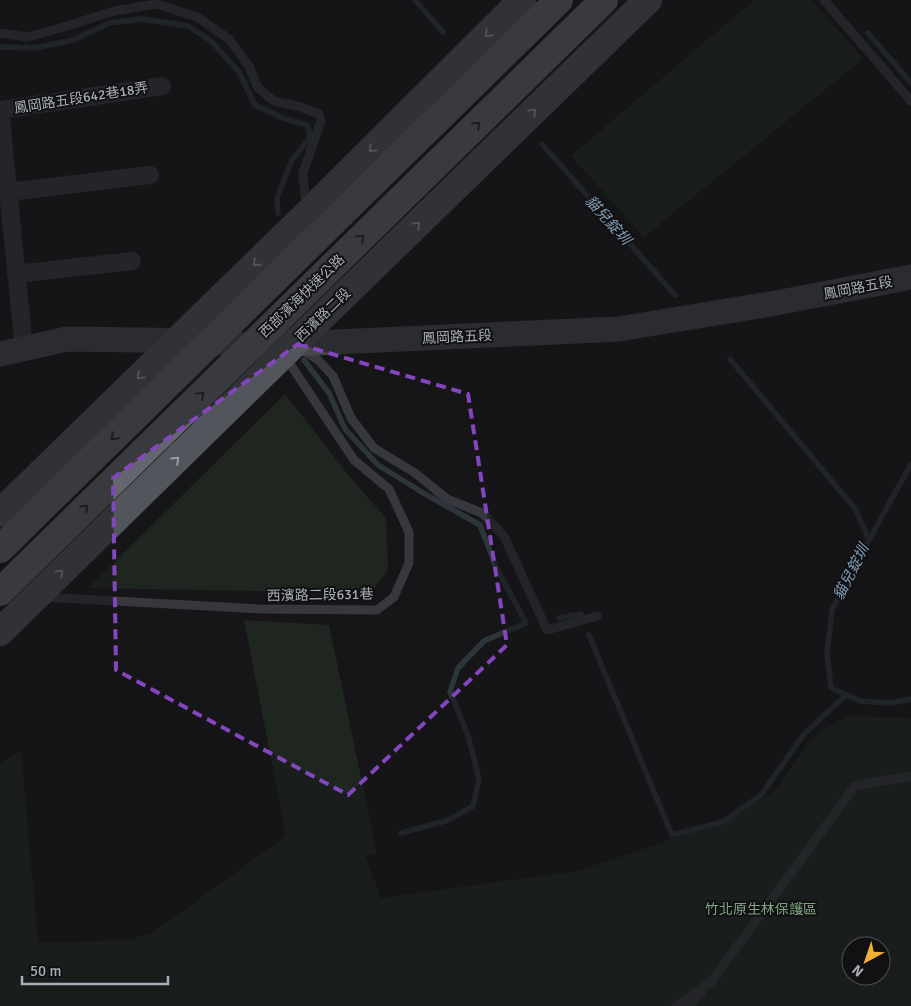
<svg xmlns="http://www.w3.org/2000/svg" width="911" height="1006" font-family="Signika,'Noto Sans TC',sans-serif">
<rect width="100%" height="100%" fill="#161618"/>
<g fill="#1e261f" fill-rule="evenodd">
<polygon points="754,0 811,0 863,59 644,237 571,156"/>
<polygon points="285,394 350,477 386,518 388,570 371,593 88,588"/>
<path d="M244,620L329,625L377,853L365,856L381,898L578,871L716,824L775,791L812,738L846,716L911,718V1006H0V763L21,751L38,943L130,940L155,931L286,836ZM851,946H881V976H851Z"/>
</g>
<g fill="none" stroke-linecap="round" stroke-linejoin="round">
<g stroke="#2c353c" stroke-width="5.5">
<polyline points="415,0 443,32"/>
<polyline points="868,33 911,83"/>
<polyline points="0,47 35,48 73,40 109,23 142,19 188,26 211,41 239,72 255,105 285,119 308,125 310,137 292,160 277,198 278,213"/>
<polyline points="542,144 675,295"/>
<polyline points="730,359 856,510 869,540 832,610 827,654 831,688 860,701 891,703 911,699"/>
<polyline points="304,360 329,393 345,429 378,465 425,494 480,525 496,567 526,623 484,641 458,668 450,692 468,735 479,779 473,806 449,820 401,833"/>
<polyline points="869,540 911,464"/>
<polyline points="559,618 581,614"/>
<polyline points="589,635 672,835 723,822 761,795 804,734 846,695"/>
</g>
<g stroke="#37383d" stroke-width="9">
<polyline points="824,0 911,101"/>
<polyline points="0,33 27,37 64,27 114,11 156,4 197,17 229,39 249,66 258,88 274,101 301,107 319,114 321,121 303,173 306,206"/>
<polyline points="303,350 318,360 333,376 351,418 374,448 415,473 447,499 482,513 504,536 547,630 597,616"/>
<polyline points="43,597 259,609 377,610 394,597 409,563 409,532 389,489 354,460 290,364 291,356"/>
<polyline points="676,1006 711,982 855,786 911,776"/>
<polyline points="689,1006 701,993"/>
</g>
<g stroke="#37383d" stroke-width="18">
<polyline points="0,110 24,348"/>
<polyline points="0,110 162,86"/>
<polyline points="8,192 150,175"/>
<polyline points="16,274 132,261"/>
</g>
<polyline stroke="#45474d" stroke-width="25" points="0,354 67,339 211,341 251,346 619,329 776,303 911,277"/>
<g stroke="#53555c" stroke-width="28">
<polyline points="0,513 307,214 522,0"/>
<polyline points="0,632 294,344 648,0"/>
</g>
<g stroke="#63666e" stroke-width="28">
<polyline points="0,549 559,0"/>
<polyline points="0,592 604,0"/>
</g>
</g>
<defs><path id="oneway-chevron" d="M-2-3.5L2.5 0L-2 3.5" fill="none" stroke-width="1.6" stroke-linecap="round" stroke-linejoin="round" transform="scale(1.25)"/></defs>
<g stroke="#979ba6">
<use href="#oneway-chevron" transform="translate(488 34) rotate(135)"/>
<use href="#oneway-chevron" transform="translate(533 112) rotate(-44)"/>
<use href="#oneway-chevron" transform="translate(372 149) rotate(135)"/>
<use href="#oneway-chevron" transform="translate(417 225) rotate(-44)"/>
<use href="#oneway-chevron" transform="translate(256 263) rotate(136)"/>
<use href="#oneway-chevron" transform="translate(140 376) rotate(136)"/>
<use href="#oneway-chevron" transform="translate(176 460) rotate(-44)"/>
<use href="#oneway-chevron" transform="translate(60 573) rotate(-44)"/>
</g>
<g stroke="#26262a">
<use href="#oneway-chevron" transform="translate(477 125) rotate(-44)"/>
<use href="#oneway-chevron" transform="translate(361 238) rotate(-44)"/>
<use href="#oneway-chevron" transform="translate(201 395) rotate(-44)"/>
<use href="#oneway-chevron" transform="translate(114 437) rotate(135)"/>
<use href="#oneway-chevron" transform="translate(85 508) rotate(-44)"/>
</g>
<path d="M0 0H911V1006H0ZM298,344L468,394L507,645L348,795L116,670L113,478Z" fill="#161618" fill-opacity=".55" fill-rule="evenodd"/>
<path fill="none" stroke="#8446be" stroke-width="4" stroke-dasharray="10 6" stroke-linejoin="round" d="M298,344L468,394L507,645L348,795L116,670L113,478Z"/>
<g text-anchor="middle" dominant-baseline="central" stroke-width="4" stroke-linejoin="round" paint-order="stroke">
<g font-size="14" fill="#a8adb8" stroke="#111113">
<text transform="translate(81 98) rotate(-9)">鳳岡路五段642巷18弄</text>
<text transform="translate(858 288) rotate(-11)">鳳岡路五段</text>
<text transform="translate(302 296) rotate(-44)">西部濱海快速公路</text>
<text transform="translate(323 315) rotate(-44)">西濱路二段</text>
<text transform="translate(457 337) rotate(-3)">鳳岡路五段</text>
<text transform="translate(320 595) rotate(-1)">西濱路二段631巷</text>
</g>
<g font-size="14" fill="#7fa381" stroke="#111113">
<text x="761" y="909">竹北原生林保護區</text>
</g>
<g font-size="15" font-style="italic" fill="#7f9bb3" stroke="#111113">
<text transform="translate(608 220) rotate(48)">貓兒錠圳</text>
<text transform="translate(851 572) rotate(-63)">貓兒錠圳</text>
</g>
</g>
<g transform="translate(866 961) rotate(220)"><circle r="24" fill="#111113" stroke="#4d4f55"/>
<path d="M0-4L9 19L0 12L-9 19Z" fill="#f2b134"/>
<text y="-8" font-size="14" font-weight="bold" text-anchor="middle" fill="#a8adb8">N</text>
</g>
<path d="M22 976v8h146v-8" fill="none" stroke="#a8adb8" stroke-width="2.5"/>
<text x="30" y="976" font-size="15" fill="#a8adb8" stroke="#111113" stroke-width="4" paint-order="stroke">50 m</text>
</svg>
